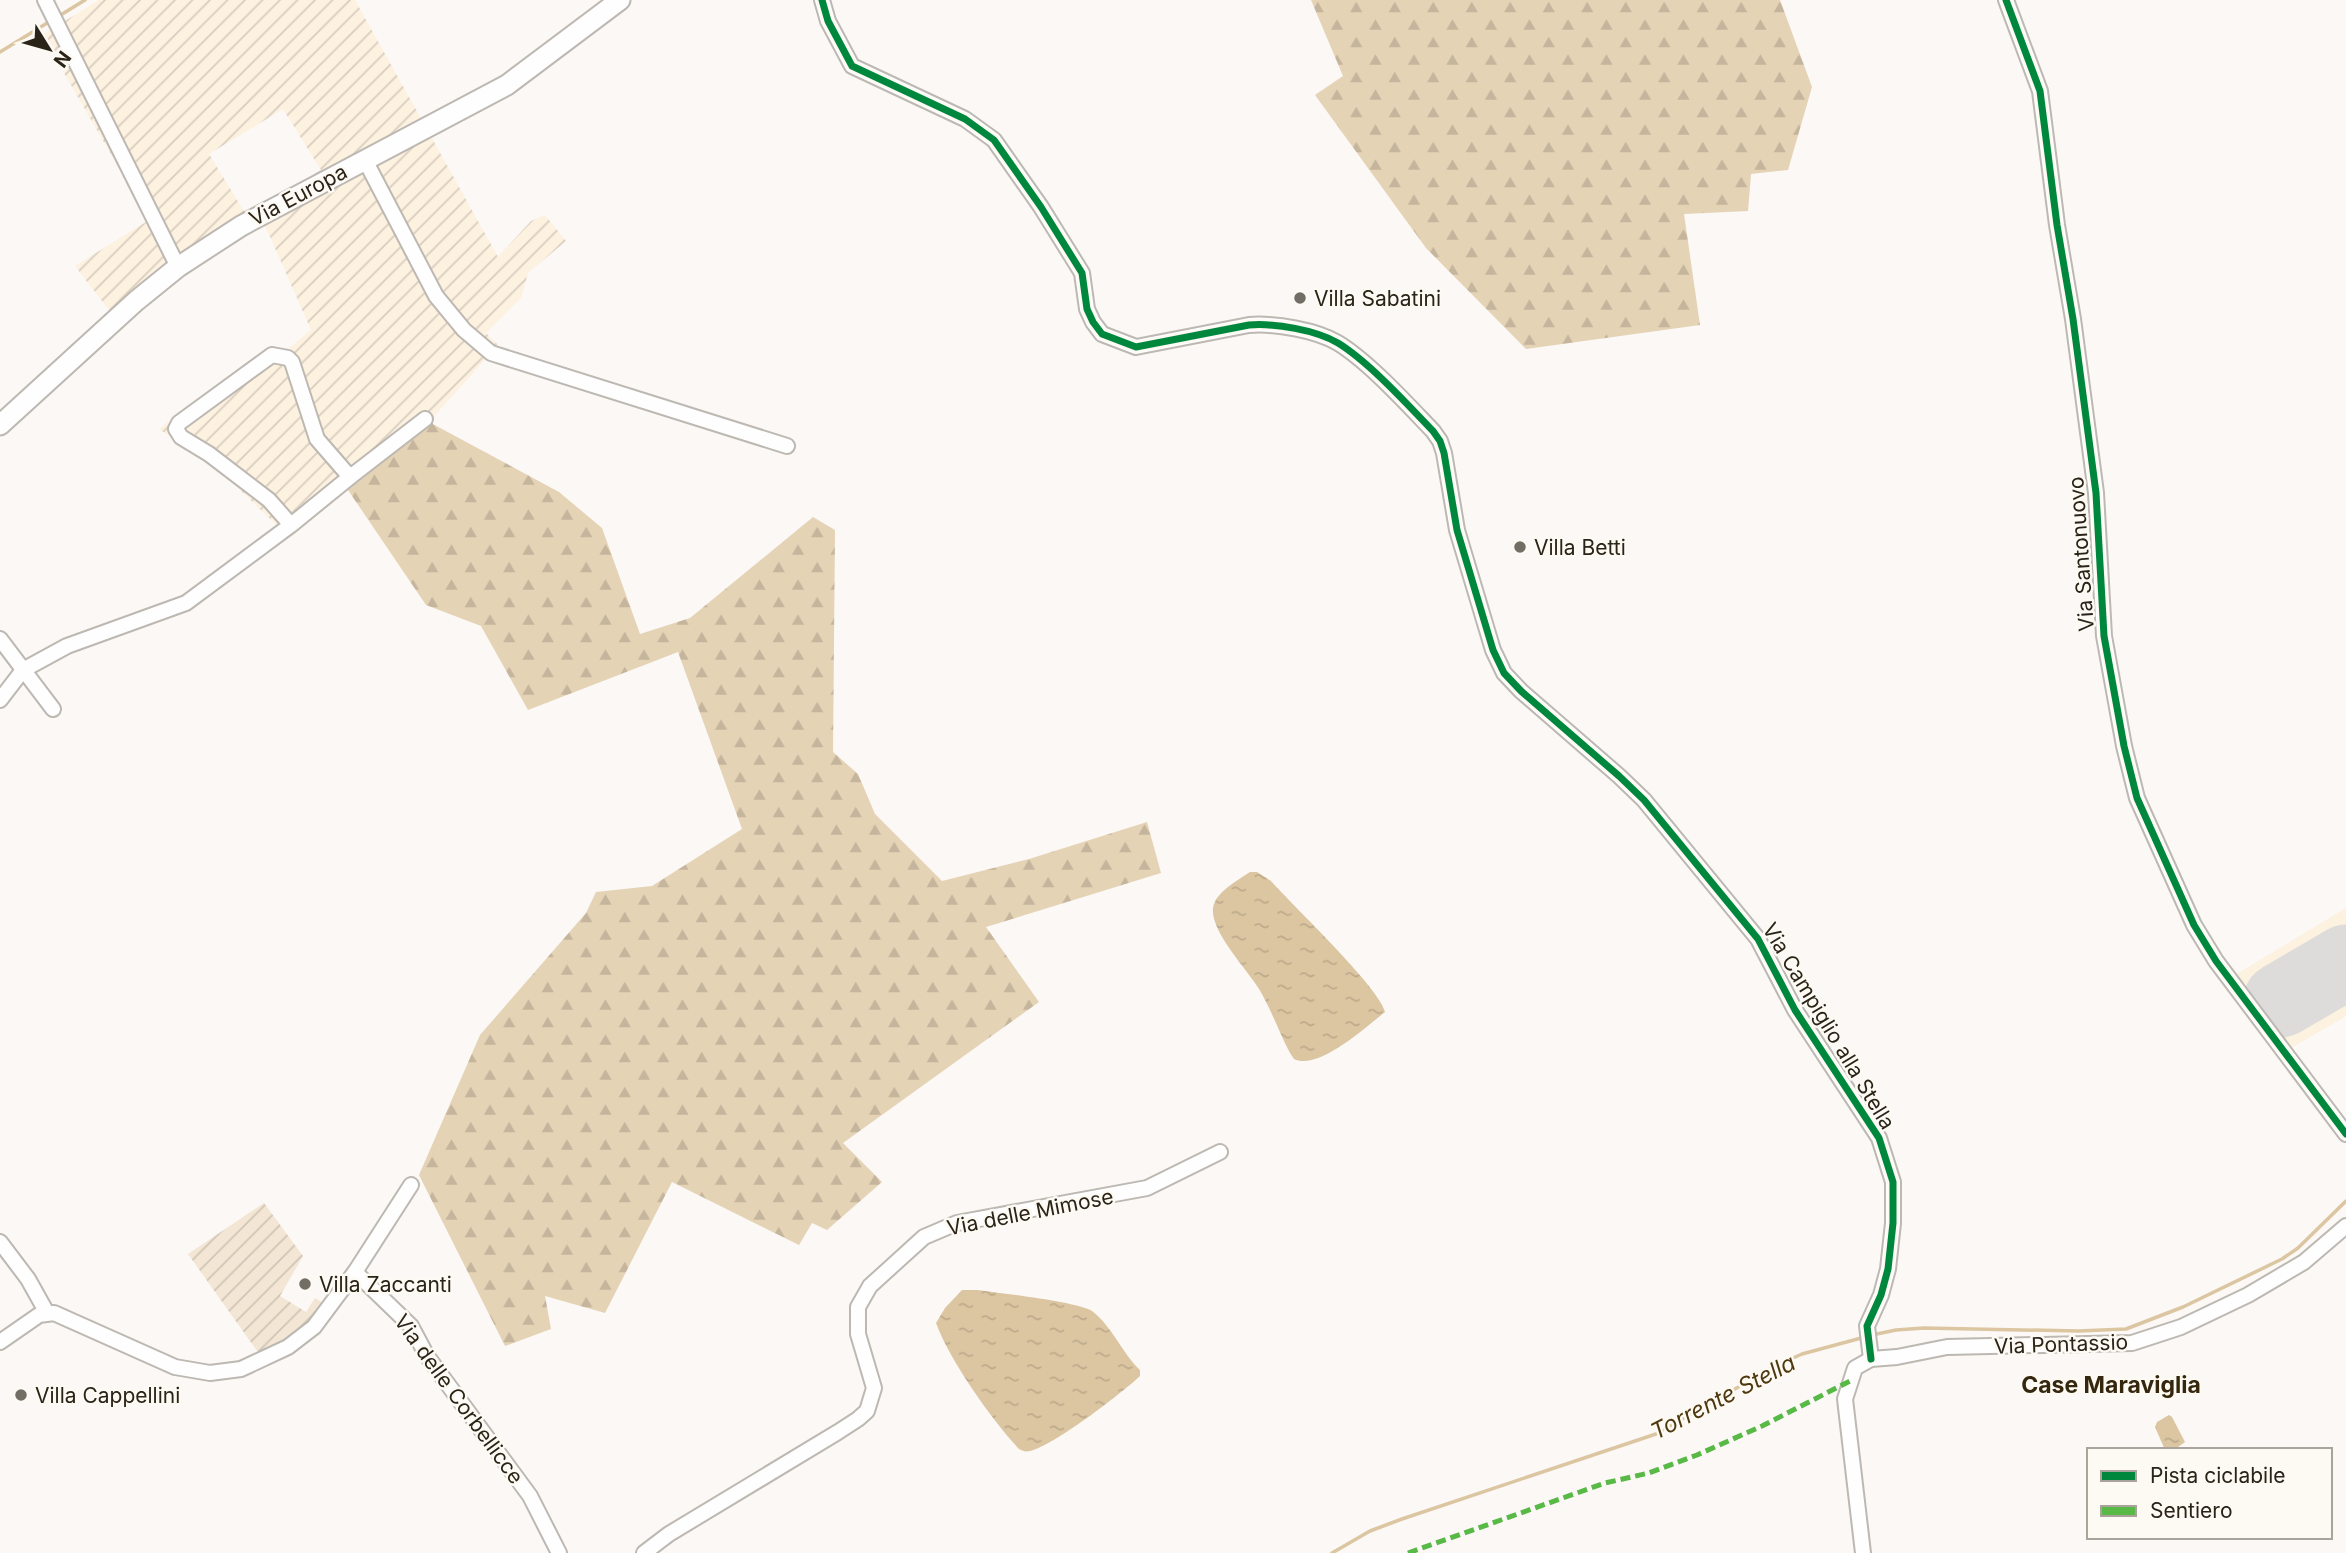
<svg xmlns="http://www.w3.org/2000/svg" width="2346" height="1553" font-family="Inter,sans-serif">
<defs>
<pattern id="industrial-furrows" width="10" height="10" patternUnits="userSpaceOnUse" patternTransform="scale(1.75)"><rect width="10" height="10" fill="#fdf1e0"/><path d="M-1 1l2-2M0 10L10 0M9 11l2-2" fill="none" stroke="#d9cebf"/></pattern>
<pattern id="forest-firs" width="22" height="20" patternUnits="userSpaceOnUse" patternTransform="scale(1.75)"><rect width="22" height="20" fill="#e5d3b6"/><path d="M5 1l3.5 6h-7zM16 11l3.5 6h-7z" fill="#c5b59c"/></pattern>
<pattern id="garden-furrows" width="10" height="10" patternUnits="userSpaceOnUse" patternTransform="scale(1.75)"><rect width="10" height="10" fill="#f3e6d4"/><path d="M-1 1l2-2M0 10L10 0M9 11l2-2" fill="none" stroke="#d0c5b5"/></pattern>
<pattern id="water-ripples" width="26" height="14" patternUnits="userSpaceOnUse" patternTransform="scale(1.75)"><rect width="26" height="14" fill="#dcc6a2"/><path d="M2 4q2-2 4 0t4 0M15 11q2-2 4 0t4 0" fill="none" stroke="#bdaa8b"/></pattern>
</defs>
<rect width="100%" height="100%" fill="#fbf8f5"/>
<polygon fill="#fdf1e0" points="2346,908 2346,1016 2288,1050 2235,975"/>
<polygon fill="url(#industrial-furrows)" points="99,0 355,0 498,257 531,221 545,215 566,241 528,273 521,298 486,333 498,345 429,422 290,538 215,466 159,429 272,346 287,350 311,330 257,207 321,170 283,109 209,154 245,213 170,264 109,310 75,266 149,220 42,35"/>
<g fill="url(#forest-firs)">
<polygon points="1311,0 1780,0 1812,87 1788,170 1751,174 1748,211 1684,214 1700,325 1526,349 1426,248 1315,95 1343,76"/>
<polygon points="429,422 559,492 602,528 640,634 690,618 813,517 835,530 833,752 858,774 875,814 942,881 1029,859 1147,822 1161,873 986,927 1039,1002 843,1143 882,1182 827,1230 812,1223 799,1245 672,1182 605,1313 545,1296 551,1329 505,1346 419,1175 480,1035 586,913 596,892 652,886 742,829 678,652 528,710 481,626 426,605 348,490"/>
</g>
<polygon fill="url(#garden-furrows)" points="264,1203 303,1256 280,1296 306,1312 315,1298 325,1304 300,1335 260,1355 188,1254"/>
<g fill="url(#water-ripples)">
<path d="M1250,872H1257L1271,881C1292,905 1380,988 1385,1012C1366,1027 1318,1071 1294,1059L1290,1053C1279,1032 1271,1009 1259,989C1247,969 1211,932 1213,909C1214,893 1238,880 1250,872Z"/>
<path d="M962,1290H978C999,1293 1078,1302 1092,1311C1112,1326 1122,1353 1140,1370V1376C1121,1394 1053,1446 1030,1451C1025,1452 1023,1451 1019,1449C992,1420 950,1361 936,1323L945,1308Z"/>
<polygon points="2169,1415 2172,1417 2185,1442 2174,1450 2165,1450 2155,1427 2157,1422"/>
</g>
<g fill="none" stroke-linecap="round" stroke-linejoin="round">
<g stroke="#dcc6a2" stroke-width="3.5">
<polyline points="59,16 85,0"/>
<polyline points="0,52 52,20"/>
<polyline points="1872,1335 1896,1330 1924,1328 2079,1331 2126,1329 2183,1307 2282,1259 2298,1248 2346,1201"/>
<polyline points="1332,1553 1370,1531 1402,1519 1656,1434 1777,1365 1802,1354 1865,1337"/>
</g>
<polyline stroke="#dedcda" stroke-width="75" points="2281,1000 2346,962"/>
<defs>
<g id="street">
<polyline points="45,0 178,267"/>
<path d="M822,0L828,21L852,66L965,119L994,140L1041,207L1082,273L1087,309L1093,322L1102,334L1136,347L1249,325C1275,323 1316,330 1338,343C1369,362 1408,405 1433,431L1440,441L1444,453L1457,530L1493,650L1504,673L1521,691L1619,776L1644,800L1758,939L1795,1010L1879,1138L1893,1182V1223L1888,1269L1881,1295L1867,1326L1871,1359"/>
<polyline points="2006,0 2040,91 2057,225 2073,319 2096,493 2104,636 2124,746 2137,798 2194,925 2216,961 2346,1134"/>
<polyline points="365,160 436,296 464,330 491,353 787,446"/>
<polyline points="350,477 425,419"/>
<polyline points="0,639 53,709"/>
<polyline points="0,700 23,670 67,646 186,603 291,525 269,500 209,454 181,437 176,429 179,423 272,355 288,358 292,362 317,439 350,477 291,525"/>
<polyline points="0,1242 28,1279 47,1313"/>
<polyline points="355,1272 411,1326 427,1356 530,1496 559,1553"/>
<polyline points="0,1342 39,1315 54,1313 175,1367 210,1373 241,1369 288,1347 314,1327 355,1272 411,1185"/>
<polyline points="644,1553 669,1534 838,1432 858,1419 867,1411 874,1388 858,1334 858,1307 870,1286 924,1237 957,1223 1147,1188 1220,1152"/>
<polyline points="1863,1553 1845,1399 1855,1368 1871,1359 1897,1357 1947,1347 2132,1343 2181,1327 2248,1295 2304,1262 2346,1226"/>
</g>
<polyline id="secondary" points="0,425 136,301 178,267 241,226 507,85 620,0"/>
</defs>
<use href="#street" stroke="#bdb8b1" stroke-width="18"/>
<use href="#secondary" stroke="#bdb8b1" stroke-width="23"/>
<use href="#street" stroke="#fefefe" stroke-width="14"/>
<use href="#secondary" stroke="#fefefe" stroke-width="19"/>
<polyline stroke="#58b947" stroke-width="5" stroke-dasharray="10 5" stroke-linecap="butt" points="1408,1553 1605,1483 1649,1473 1697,1455 1762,1426 1850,1381"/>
<defs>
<g id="cycleway">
<path d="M822,0L828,21L852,66L965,119L994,140L1041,207L1082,273L1087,309L1093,322L1102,334L1136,347L1249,325C1275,323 1316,330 1338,343C1369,362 1408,405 1433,431L1440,441L1444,453L1457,530L1493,650L1504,673L1521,691L1619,776L1644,800L1758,939L1795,1010L1879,1138L1893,1182V1223L1888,1269L1881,1295L1867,1326L1871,1359"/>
<polyline points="2006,0 2040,91 2057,225 2073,319 2096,493 2104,636 2124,746 2137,798 2194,925 2216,961 2346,1134"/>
</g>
</defs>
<use href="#cycleway" stroke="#fdf9f3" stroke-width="11"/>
<use href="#cycleway" stroke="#00873e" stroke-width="7"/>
</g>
<g fill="#736e65" stroke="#fdf9f3" stroke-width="2.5">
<circle cx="1300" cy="298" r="7"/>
<circle cx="1520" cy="547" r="7"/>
<circle cx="305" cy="1284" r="7"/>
<circle cx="21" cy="1395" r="7"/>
</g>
<g text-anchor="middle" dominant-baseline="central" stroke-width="5" stroke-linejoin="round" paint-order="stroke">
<g font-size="21" fill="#2a2318" stroke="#fdf9f3">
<text transform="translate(298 195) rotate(-28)">Via Europa</text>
<text transform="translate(2081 554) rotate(-94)">Via Santonuovo</text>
<text transform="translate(1829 1026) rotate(59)">Via Campiglio alla Stella</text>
<text transform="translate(1030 1212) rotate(-11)">Via delle Mimose</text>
<text transform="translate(2061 1344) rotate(-2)">Via Pontassio</text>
<text transform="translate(459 1399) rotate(54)">Via delle Corbellicce</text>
</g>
<g font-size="21" fill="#2a2318" stroke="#fdf9f3" text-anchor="start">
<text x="1314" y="298">Villa Sabatini</text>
<text x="1534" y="547">Villa Betti</text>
<text x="319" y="1284">Villa Zaccanti</text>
<text x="35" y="1395">Villa Cappellini</text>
</g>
<g font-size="23" font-weight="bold" fill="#35270e" stroke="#fdf9f3">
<text x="2111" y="1385">Case Maraviglia</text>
</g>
<g font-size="23" font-style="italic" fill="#4d3810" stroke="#fdf9f3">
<text transform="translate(1723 1397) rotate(-27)">Torrente Stella</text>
</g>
</g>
<rect x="2087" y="1448" width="245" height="91" fill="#fdf9f3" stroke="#a9a39b" stroke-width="2"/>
<rect x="2101" y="1471" width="35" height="10" fill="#00873e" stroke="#a9a39b" stroke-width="2"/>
<text x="2150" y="1483" font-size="21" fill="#2a2318">Pista ciclabile</text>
<rect x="2101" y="1506" width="35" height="10" fill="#58b947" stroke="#a9a39b" stroke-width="2"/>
<text x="2150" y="1518" font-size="21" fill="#2a2318">Sentiero</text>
<g transform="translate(49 49) rotate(127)" stroke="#fdf9f3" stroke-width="5" paint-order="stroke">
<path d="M0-5L12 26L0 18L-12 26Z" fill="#2a2318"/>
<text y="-10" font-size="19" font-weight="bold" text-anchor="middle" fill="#2a2318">N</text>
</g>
</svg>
